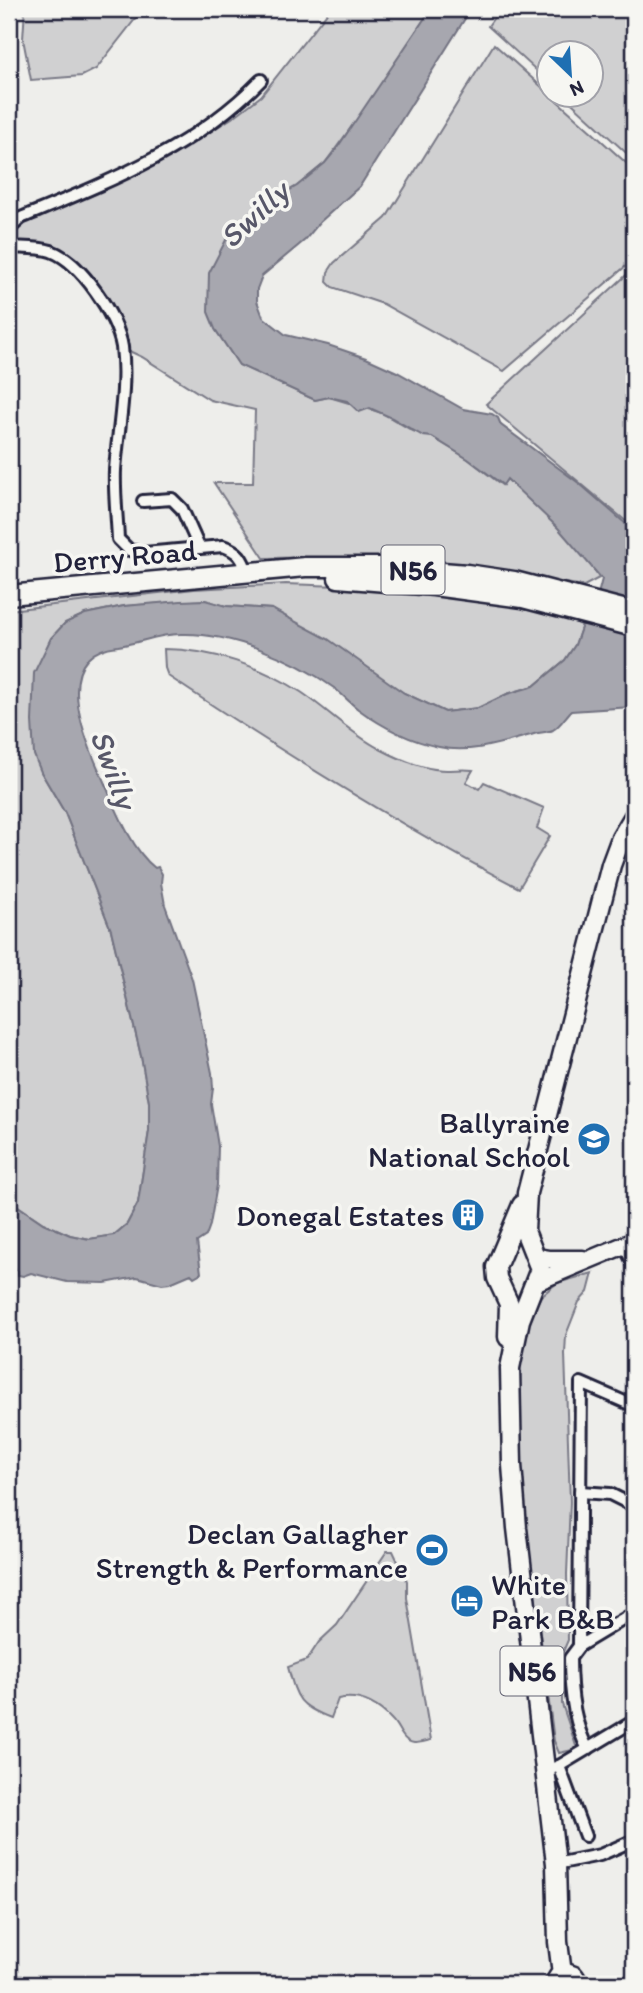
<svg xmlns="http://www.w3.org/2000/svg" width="643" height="1993" font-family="Itim,sans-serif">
<rect width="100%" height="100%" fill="#eeeeeb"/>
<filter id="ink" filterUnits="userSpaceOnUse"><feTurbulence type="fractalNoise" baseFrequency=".0143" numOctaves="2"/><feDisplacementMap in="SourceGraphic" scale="14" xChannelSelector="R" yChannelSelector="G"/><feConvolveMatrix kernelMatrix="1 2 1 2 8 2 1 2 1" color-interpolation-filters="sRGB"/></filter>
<g filter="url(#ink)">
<g fill="#d0d0d1" stroke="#797986" stroke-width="2">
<polygon points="25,9 143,9 96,69 82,76 31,80 23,39"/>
<path d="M330,9H431L361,114L325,163L297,186L253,211L228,236L215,329L239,365L315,400L329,397L382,413L413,431L432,437L468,459L502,485L507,479C539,509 576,540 599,578L584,586L434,562L341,557L264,558L214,483H253L255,410L210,400L142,357L127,350C123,317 85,255 51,246C40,243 24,245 12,244C13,233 17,229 26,223L172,156L235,116L261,96Z"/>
<polygon points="500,9 634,9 634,160 563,95 590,94 590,52 548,52 548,81 488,26"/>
<polygon points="494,44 634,170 634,259 504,371 383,304 332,287 327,282 328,272 334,263 386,218"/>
<polygon points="634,268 634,534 628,523 486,404"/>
<path d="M286,584C380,588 495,588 582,625L575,645L565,660L534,686L507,694L478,708L445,712L404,693L272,609L226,606L205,600L124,606L85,614L65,623L51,638L45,652L41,772L65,813L111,930L141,1056L149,1102V1131L138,1203L127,1224L114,1235L89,1239L70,1235L43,1223L9,1200V610L194,589Z"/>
<path d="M164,649C211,649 262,667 301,692C328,710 351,734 380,749C399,759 425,770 447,770C456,770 464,769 473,770L466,782L479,789L484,782L544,808L537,828L550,836L519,888C398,825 282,752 168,676L165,668Z"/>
<polygon points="593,1273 588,1292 579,1302 566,1335 565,1354 570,1502 567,1574 568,1640 562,1654 562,1704 577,1749 559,1753 554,1741 525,1518 517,1415 520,1386 521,1336 541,1296 557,1283"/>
<path d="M387,1551H393L407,1581V1598L431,1740C426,1741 419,1743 414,1743C401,1741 400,1728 392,1720C378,1705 360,1694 338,1699L331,1718C298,1705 297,1700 288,1667L307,1660L319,1642L337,1625Z"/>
</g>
<path fill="#a7a7af" stroke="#727281" stroke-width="2" d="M431,9H471L360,186L320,222L305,240L262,276L257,289V301L263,317L286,335L328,345L366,358L397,372L463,409L492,414L498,418L501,425L580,484L634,531V632L630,642L632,707L571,711C566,716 560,726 553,730C549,732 542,732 538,733C507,741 471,755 439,747C410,741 381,726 358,709C349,702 342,694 334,688C294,659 230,632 180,634C159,634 139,643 118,646C49,653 84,738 102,777C114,804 131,850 155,868L158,867L162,874L161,883L165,905L192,979L212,1073L213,1088L211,1104L218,1146L217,1185L210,1225L206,1236L197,1242L201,1273L194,1277L191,1274L170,1283L162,1284L137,1277L105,1283L67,1282L31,1273L23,1276L18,1275V1271L9,1265V1200L43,1223L70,1235L89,1239L114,1235L127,1224L138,1203L149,1131V1102L141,1056L111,930L65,813L41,772L34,755L32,721L34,673L51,638L65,623L85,614L124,606L181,601L205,600L226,606L272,609L328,639L404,693L445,712L478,708L507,694L534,686L565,660L575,645L582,625H590L602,579L558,528L507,479L503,485L468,459L432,437L423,436L392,418L370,408L359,412L347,401L329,397L315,400L239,365L215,329L208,312L209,273L228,236L253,211L297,186L325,163L335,151Z"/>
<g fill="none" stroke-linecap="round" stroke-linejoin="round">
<defs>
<g id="minor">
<path d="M9,229L21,218C108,182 194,149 261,80"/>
<path d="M9,247C23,248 38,247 51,251C81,262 117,316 122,347C127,387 118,430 115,470C114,492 117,516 118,539L129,550L144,553L223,546C238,551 243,558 247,573"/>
<polyline points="143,501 172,499 182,509 199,547"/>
<polyline points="624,1245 634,1265"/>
<polyline points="634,1406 581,1383 579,1646 634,1613"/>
<polyline points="580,1492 610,1494 634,1506"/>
<path d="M579,1646L570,1658C570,1687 573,1723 588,1749"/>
<polyline points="559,1766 634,1721"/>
<polyline points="545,1771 559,1766 585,1836"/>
<polyline points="556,1864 600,1855 634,1840"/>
</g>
<g id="secondary">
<polyline points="537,1257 549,1259 583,1259"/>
<polyline points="536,1282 634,1241"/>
</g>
<g id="primary">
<polyline points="338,578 434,586 523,598 634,627"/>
<polyline points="9,595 305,567 379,567 467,574 514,581 634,612"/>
<polyline points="508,1337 509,1304 497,1278 496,1267 522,1205"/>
<polyline points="562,1974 558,1942 556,1864 517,1528 512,1465 510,1368 520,1320 540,1269 525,1231 527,1193 611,865 621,838 634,816"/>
<polyline points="554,1984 559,1976 566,1973 574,1976 579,1984"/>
</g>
</defs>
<use href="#minor" stroke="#22223b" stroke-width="16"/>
<use href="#secondary" stroke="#22223b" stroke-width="21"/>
<use href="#primary" stroke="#22223b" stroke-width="23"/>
<use href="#minor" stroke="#f6f6f2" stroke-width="10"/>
<use href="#secondary" stroke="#f6f6f2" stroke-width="16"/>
<use href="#primary" stroke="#f6f6f2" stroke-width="18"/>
</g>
</g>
<defs>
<symbol id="school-disc" viewBox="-11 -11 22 22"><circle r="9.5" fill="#1f6fb2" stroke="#f6f6f2"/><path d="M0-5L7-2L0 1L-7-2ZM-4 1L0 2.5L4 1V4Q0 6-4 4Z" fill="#fff"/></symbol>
<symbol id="building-disc" viewBox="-11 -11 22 22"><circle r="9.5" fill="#1f6fb2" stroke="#f6f6f2"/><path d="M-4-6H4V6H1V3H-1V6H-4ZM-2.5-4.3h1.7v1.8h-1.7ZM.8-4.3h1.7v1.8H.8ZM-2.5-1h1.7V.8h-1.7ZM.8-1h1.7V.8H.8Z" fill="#fff"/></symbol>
<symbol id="stadium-disc" viewBox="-11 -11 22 22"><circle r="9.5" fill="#1f6fb2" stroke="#f6f6f2"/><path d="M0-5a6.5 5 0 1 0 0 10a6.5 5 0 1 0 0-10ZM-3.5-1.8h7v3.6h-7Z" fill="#fff"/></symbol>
<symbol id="hotel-disc" viewBox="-11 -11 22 22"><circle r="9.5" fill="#1f6fb2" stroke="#f6f6f2"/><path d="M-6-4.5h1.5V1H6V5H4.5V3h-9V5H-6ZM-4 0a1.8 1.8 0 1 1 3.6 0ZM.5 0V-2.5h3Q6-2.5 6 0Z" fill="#fff"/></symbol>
</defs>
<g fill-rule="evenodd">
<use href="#school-disc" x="575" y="1120" width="38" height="38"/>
<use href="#building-disc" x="449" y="1196" width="38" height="38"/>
<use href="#stadium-disc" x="413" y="1531" width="38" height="38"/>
<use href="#hotel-disc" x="448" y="1582" width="38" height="38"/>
</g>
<g text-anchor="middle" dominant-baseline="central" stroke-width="7" stroke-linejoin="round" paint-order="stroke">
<g fill="#f6f6f2" stroke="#626272" stroke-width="2">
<rect x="381.5" y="545.5" width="63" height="49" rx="5"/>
<rect x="500.5" y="1646.5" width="63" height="49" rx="5"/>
</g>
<g font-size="28" font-weight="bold" fill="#22223b">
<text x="413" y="570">N56</text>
<text x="532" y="1671">N56</text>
</g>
<g font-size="30" fill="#22223b" stroke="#f6f6f2">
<text transform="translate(125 556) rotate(-5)">Derry Road</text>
</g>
<g font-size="30" fill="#22223b" stroke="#f6f6f2" text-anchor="end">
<text x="570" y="1122">Ballyraine<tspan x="570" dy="34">National School</tspan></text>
<text x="444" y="1215">Donegal Estates</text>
<text x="408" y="1533">Declan Gallagher<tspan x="408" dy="34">Strength &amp; Performance</tspan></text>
<text x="491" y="1584" text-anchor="start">White<tspan x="491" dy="34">Park B&amp;B</tspan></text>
</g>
<g font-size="32" font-style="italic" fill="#575769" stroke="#f6f6f2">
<text transform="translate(254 214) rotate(-43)">Swilly</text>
<text transform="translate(114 769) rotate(70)">Swilly</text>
</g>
</g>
<rect width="643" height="1993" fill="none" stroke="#f6f6f2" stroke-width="35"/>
<rect x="18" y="18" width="608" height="1958" fill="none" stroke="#22223b" stroke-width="2.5" filter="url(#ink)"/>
<g transform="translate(570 74) rotate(155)"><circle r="33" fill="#f6f6f2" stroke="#a1a1a9" stroke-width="2"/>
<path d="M0-5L12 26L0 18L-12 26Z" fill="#1f6fb2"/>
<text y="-10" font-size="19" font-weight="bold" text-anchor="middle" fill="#22223b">N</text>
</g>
</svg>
